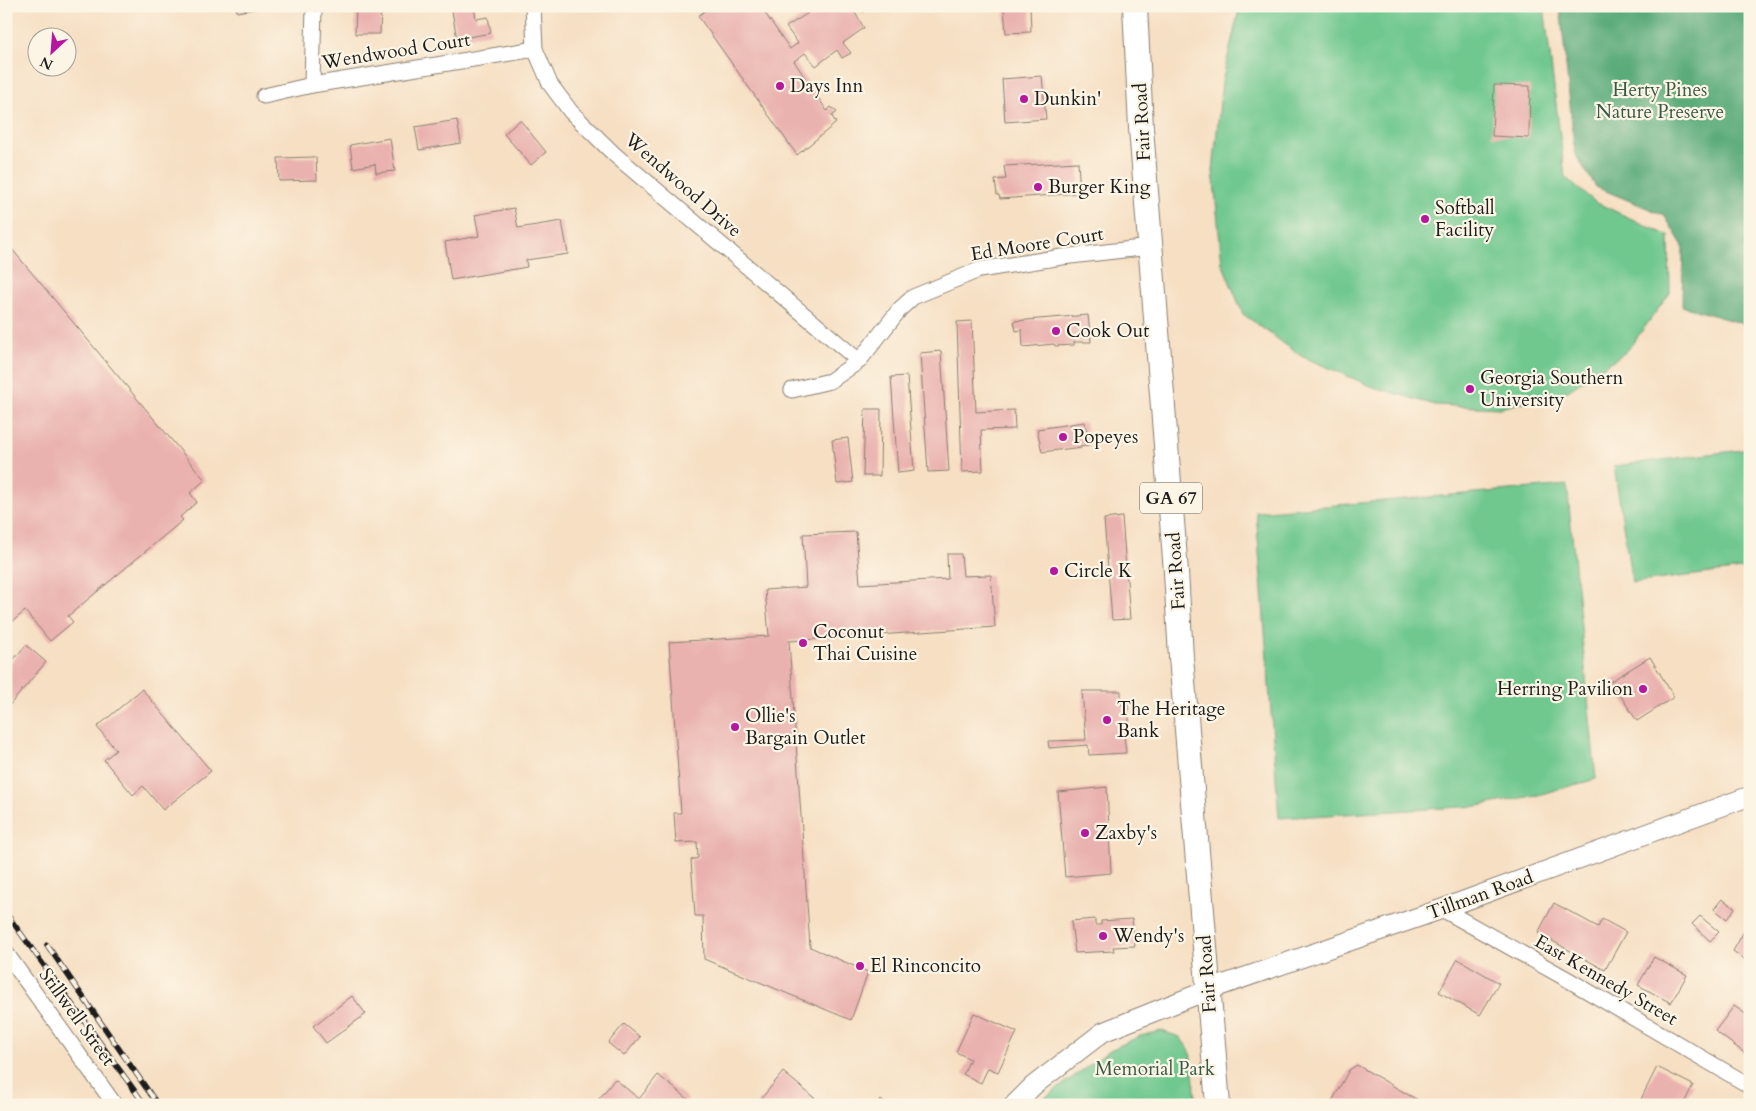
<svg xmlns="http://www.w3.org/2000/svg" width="1756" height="1111" font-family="Cardo,serif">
<rect width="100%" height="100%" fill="#fcf5e5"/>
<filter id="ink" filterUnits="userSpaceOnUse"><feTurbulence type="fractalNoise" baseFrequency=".02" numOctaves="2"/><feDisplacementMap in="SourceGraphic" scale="10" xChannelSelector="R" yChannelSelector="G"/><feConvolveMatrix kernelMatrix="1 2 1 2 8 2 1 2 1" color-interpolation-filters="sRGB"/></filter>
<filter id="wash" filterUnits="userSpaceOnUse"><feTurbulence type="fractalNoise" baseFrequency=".0096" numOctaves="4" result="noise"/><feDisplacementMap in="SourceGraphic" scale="20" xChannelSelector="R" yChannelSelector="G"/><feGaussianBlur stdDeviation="1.12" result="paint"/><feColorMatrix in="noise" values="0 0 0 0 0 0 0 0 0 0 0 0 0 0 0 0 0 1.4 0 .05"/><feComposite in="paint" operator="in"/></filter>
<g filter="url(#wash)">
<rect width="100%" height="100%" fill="#f6dfc3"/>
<g fill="#6fc88f" stroke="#467256">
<polygon points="1240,6 1544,6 1565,177 1595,202 1669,236 1670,293 1627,351 1568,391 1500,408 1435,405 1373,387 1301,356 1243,314 1222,263 1213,171 1222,82"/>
<polygon points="1750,449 1750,568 1632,583 1614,466"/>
<polygon points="1567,485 1596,779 1538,795 1478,806 1279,818 1256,512"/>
<polygon points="1162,1031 1180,1037 1190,1051 1197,1105 1035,1105 1110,1050 1140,1036"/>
</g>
<polygon fill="#5bac7a" stroke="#3c644b" points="1560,6 1750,6 1750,326 1682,306 1683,246 1664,215 1596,187 1575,154"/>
<g id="blocks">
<g fill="#eab2af">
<polygon points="236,6 266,6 266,7 237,12"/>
<polygon points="356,6 381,6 380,34 355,34"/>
<polygon points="451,6 474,6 476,19 488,17 491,33 457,39"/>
<polygon points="711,6 760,6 790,49 798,43 786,27 808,13 805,6 873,6 863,12 860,7 854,11 864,28 843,43 851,53 842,58 837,50 816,66 805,53 794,61 827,111 831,107 837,112 832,116 836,123 797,155 698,16"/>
<polygon points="993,6 1030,6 1031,32 1006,33 1004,9 993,9"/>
<polygon points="1042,76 1046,119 1005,122 1002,79"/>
<polygon points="1494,85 1530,86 1529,138 1492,136"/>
<polygon points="457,120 461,143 419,150 415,127"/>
<polygon points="520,120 546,152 531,165 504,134"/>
<polygon points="390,138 395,171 376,173 375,164 353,168 350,145"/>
<polygon points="316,157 317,180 279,181 278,158"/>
<polygon points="1078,162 1080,193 1000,199 999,195 997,195 995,180 1006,179 1004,166"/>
<polygon points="514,208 518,228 562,221 568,254 526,260 527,267 451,280 445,242 479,236 475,215"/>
<polygon points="6,242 205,480 190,493 197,502 180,517 183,520 68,616 73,622 50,641 25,611 6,627"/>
<polygon points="1088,315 1091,342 1074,342 1074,345 1055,346 1054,344 1023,347 1022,330 1016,331 1014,321"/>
<polygon points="972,321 976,412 1014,410 1015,429 981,430 983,471 962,472 957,322"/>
<polygon points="941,351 949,471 928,472 920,353"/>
<polygon points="907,376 914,471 898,473 891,377"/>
<polygon points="865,409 881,409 880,476 863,476"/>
<polygon points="1085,422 1089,445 1081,446 1081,448 1074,449 1074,448 1042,452 1037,429"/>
<polygon points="848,438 853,482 837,484 832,440"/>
<polygon points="1122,517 1130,619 1112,620 1104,519"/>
<polygon points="856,532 860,584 948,579 947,554 961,554 963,576 991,575 995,627 789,641 810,947 868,972 851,1020 704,959 703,916 695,916 691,860 698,858 697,842 676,843 674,813 681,813 669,642 769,636 765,590 806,587 803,534"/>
<polygon points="26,645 46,662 8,707 6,705 6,668"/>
<polygon points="1650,657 1674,697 1637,721 1611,681"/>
<polygon points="142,689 211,771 163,810 143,786 133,795 104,760 116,750 97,727"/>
<polygon points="1082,691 1121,691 1121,705 1128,705 1130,735 1124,736 1126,753 1089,755 1088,745 1049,748 1048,741 1086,740"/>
<polygon points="1107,787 1111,873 1065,877 1058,792"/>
<polygon points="1722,899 1735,908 1727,919 1714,909"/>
<polygon points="1554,903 1598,927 1602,919 1626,932 1605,970 1538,933"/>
<polygon points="1700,916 1719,932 1710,941 1692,924"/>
<polygon points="1095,919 1095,925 1101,925 1101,921 1132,919 1135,946 1113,947 1114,951 1075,953 1071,921"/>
<polygon points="1750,921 1750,963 1733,951"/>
<polygon points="1654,957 1687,975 1671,1003 1638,985"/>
<polygon points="1458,959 1499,983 1480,1015 1439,992"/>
<polygon points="352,996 366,1014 326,1043 313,1026"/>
<polygon points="1734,1006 1750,1017 1750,1048 1746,1054 1715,1031"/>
<polygon points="974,1013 1017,1032 998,1072 988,1068 981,1083 963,1074 970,1059 956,1052"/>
<polygon points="624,1024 640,1037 624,1056 608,1043"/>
<polygon points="1357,1065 1426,1105 1330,1105 1349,1070"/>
<polygon points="1657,1067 1693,1085 1683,1105 1638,1105"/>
<polygon points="783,1072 818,1101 815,1105 756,1105"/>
<polygon points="658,1075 688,1099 683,1105 594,1105 615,1079 639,1099"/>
<polygon points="881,1100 887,1105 877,1105"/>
</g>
</g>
</g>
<g filter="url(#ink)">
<use href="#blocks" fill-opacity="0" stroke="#897e70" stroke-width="1"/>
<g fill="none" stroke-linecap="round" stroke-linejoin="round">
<defs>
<g id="minor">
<polyline points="533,6 535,49 550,84 571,112 615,155 859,361"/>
<polyline points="312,85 314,6"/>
<polyline points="264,96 312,85 535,49"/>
<polyline points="792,390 830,381 859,361 900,309 913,297 979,270 1062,257 1150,247"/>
<polyline points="1442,909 1567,979 1750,1086"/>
<polyline points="6,953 115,1105"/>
</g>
<polyline id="tertiary" points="1014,1105 1033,1086 1103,1032 1208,990 1442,909 1750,796"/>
<polyline id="primary" points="1135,6 1141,128 1176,572 1181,657 1218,1105"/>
</defs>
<use href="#minor" stroke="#897e70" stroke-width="17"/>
<use href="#tertiary" stroke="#897e70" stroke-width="21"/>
<use href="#primary" stroke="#897e70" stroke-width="26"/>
<use href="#minor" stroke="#fff" stroke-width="15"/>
<use href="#tertiary" stroke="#fff" stroke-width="19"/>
<use href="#primary" stroke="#fff" stroke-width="24"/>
<defs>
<g id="rail">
<polyline points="6,913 145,1105"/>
<polyline points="47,945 158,1105"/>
</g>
</defs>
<use href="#rail" stroke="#1c1c1c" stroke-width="5.5"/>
<use href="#rail" stroke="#fcf5e5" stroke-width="4" stroke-dasharray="11" stroke-linecap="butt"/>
</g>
</g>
<g fill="#b5179e" stroke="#fcf5e5" stroke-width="2">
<circle cx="780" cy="86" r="5"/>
<circle cx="1024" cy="99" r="5"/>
<circle cx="1038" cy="187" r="5"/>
<circle cx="1425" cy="219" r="5"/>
<circle cx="1056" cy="331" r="5"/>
<circle cx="1470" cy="389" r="5"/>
<circle cx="1063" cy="437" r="5"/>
<circle cx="1054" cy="571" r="5"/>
<circle cx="803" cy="643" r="5"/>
<circle cx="1643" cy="689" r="5"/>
<circle cx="1107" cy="720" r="5"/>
<circle cx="735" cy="727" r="5"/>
<circle cx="1085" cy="833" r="5"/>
<circle cx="1103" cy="936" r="5"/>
<circle cx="860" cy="966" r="5"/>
</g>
<g text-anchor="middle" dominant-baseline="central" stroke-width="4.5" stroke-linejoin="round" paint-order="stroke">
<rect fill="#fcf5e5" stroke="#5f5d58" stroke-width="1" x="1140" y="482.5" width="62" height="31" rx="4"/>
<g font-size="18" font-weight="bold" fill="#1c1c1c">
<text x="1171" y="498">GA 67</text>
</g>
<g font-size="19" fill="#1c1c1c" stroke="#fcf5e5">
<text transform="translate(396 51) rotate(-9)">Wendwood Court</text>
<text transform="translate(1142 122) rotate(-93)">Fair Road</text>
<text transform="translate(683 185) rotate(41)">Wendwood Drive</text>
<text transform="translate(1037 244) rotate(-9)">Ed Moore Court</text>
<text transform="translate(1176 571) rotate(-94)">Fair Road</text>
<text transform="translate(1480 895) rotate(-20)">Tillman Road</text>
<text transform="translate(1207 974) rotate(-94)">Fair Road</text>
<text transform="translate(1606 980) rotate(30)">East Kennedy Street</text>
<text transform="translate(77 1017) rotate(54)">Stillwell Street</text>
</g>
<g font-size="19" fill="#1c1c1c" stroke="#fcf5e5" text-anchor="start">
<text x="790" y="86">Days Inn</text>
<text x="1034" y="99">Dunkin'</text>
<text x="1048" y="187">Burger King</text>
<text x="1435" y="208">Softball<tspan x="1435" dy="22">Facility</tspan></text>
<text x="1066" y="331">Cook Out</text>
<text x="1480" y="378">Georgia Southern<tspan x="1480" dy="22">University</tspan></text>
<text x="1073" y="437">Popeyes</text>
<text x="1064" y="571">Circle K</text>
<text x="813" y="632">Coconut<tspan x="813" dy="22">Thai Cuisine</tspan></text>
<text x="1633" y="689" text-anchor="end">Herring Pavilion</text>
<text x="1117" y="709">The Heritage<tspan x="1117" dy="22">Bank</tspan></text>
<text x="745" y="716">Ollie's<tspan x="745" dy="22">Bargain Outlet</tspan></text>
<text x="1095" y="833">Zaxby's</text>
<text x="1113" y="936">Wendy's</text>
<text x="870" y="966">El Rinconcito</text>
</g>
<g font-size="19" fill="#395844" stroke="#fcf5e5">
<text x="1660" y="90">Herty Pines<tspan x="1660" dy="22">Nature Preserve</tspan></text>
<text x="1155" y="1069">Memorial Park</text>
</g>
</g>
<rect width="1756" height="1111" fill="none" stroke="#fcf5e5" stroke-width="25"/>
<g transform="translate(52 52) rotate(206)"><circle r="24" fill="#fcf5e5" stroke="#a29e95"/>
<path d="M0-4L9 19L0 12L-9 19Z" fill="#b5179e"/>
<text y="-8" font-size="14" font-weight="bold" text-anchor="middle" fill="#1c1c1c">N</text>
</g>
</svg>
